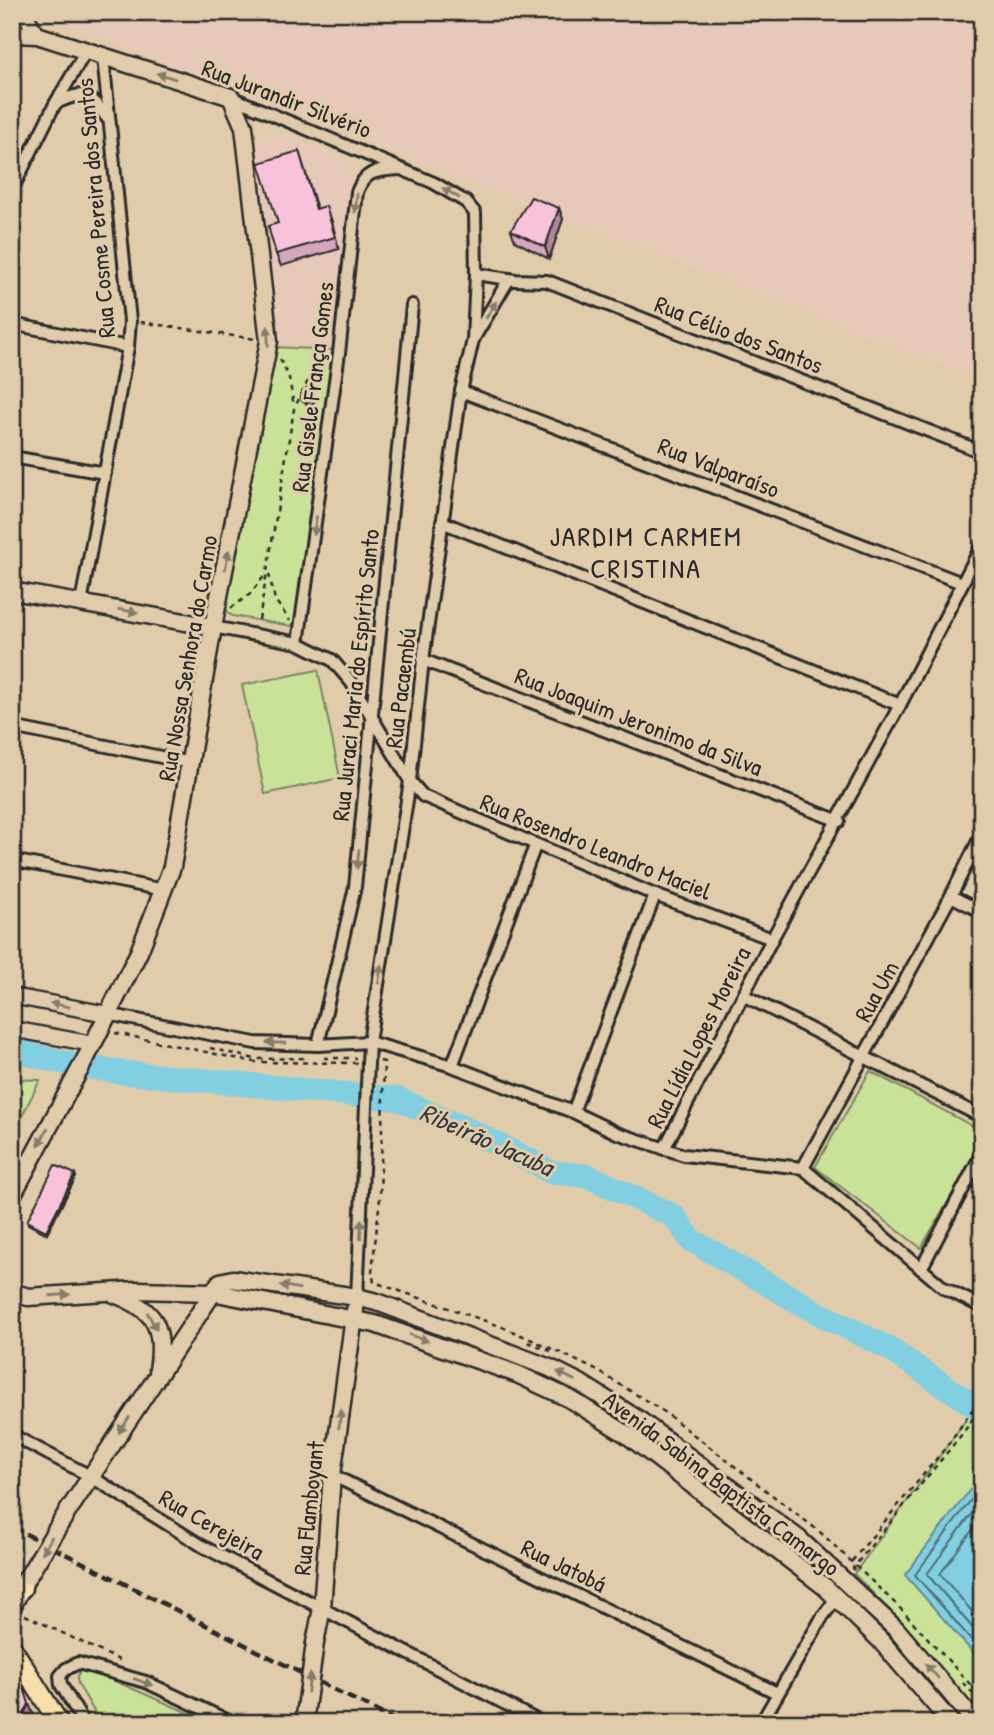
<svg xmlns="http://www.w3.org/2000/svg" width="994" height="1735" font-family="'Patrick Hand',sans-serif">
<rect width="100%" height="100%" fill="#e0ccab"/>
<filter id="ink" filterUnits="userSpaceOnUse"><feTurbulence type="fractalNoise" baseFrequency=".0143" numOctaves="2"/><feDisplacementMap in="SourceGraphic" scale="14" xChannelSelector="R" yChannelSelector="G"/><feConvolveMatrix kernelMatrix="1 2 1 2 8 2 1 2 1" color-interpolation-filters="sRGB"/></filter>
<g filter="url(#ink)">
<g fill="#e7c9b9">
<polygon points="42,12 982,12 982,381 44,16"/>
<polygon points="264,130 344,158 348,165 351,187 332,347 274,344 253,140 256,134"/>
</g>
<g fill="#c9e298" stroke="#7a8662" stroke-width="2">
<polygon points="273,347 333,350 298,619 291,626 233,616 229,614 225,606"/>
<polygon points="318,670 340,778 265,794 242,685"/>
<polygon points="870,1071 982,1131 982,1143 921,1248 815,1167"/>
<polygon points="12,1079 40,1080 12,1136"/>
<polygon points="982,1398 982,1718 907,1628 854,1574"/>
<polygon points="89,1670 212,1723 101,1723 78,1684 77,1678 80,1671"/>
</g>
<polygon fill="#82cfe1" stroke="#5f8d98" stroke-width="2" points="982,1474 982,1663 905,1575"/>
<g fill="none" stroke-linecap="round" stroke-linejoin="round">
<g stroke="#4e6d74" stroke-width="2">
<polyline points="982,1485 915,1575 982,1652"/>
<polyline points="982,1500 927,1574 982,1639"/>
<polyline points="982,1517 940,1574 982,1623"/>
</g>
<polyline stroke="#82cfe1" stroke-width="24" points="12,1050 61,1062 117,1072 398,1099 477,1134 535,1163 550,1172 588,1176 674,1216 691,1240 816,1312 888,1348 982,1411"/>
<defs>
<g id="minor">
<polyline points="231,97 434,183 466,202 475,213 476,274 473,340 461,391 423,660 410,781 369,1042 357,1297"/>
<path d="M56,103C86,90 88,92 107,118"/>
<polyline points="12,190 55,104 86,51"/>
<polyline points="476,274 515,280 547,281 982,452"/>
<polyline points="12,324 128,347"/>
<polyline points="474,338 509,279"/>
<polyline points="461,391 962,583"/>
<polyline points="12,457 105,473"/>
<polyline points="442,522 900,705"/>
<polyline points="81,603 128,347 130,321 103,57"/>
<polyline points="213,627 298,643 332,660 351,682 410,781 423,796 655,895 772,939"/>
<path d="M298,643L339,353L357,192C366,169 378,171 400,169"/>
<polyline points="423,660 839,821"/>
<polyline points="12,727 191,763"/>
<polyline points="12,860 164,890"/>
<polyline points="951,896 982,912"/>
<polyline points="745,996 982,1117"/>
<polyline points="107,1014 255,1043 318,1045 369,1042 452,1066 573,1112 617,1133 684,1155 803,1168 944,1288 982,1307"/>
<polyline points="318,1045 355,887 412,305"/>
<polyline points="452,1066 535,846"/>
<polyline points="573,1112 655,895"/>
<polyline points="664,1149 772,939 900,705 982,545"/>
<polyline points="803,1168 951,896 982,833"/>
<polyline points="921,1269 982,1153"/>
<polyline points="12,1435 90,1476 204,1547 542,1723"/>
<polyline points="332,1475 777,1693"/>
<polyline points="84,1723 61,1685 60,1676 66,1669 78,1663 146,1682 233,1723"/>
<polyline points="761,1723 823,1616 836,1599"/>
</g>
<g id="tertiary">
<polyline points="24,12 37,35"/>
<polyline points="12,996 107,1014"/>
<polyline points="12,1029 93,1044"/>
</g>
<g id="secondary">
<polyline points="12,34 37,35 231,97 244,127 269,341 213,627 172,867 139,952 88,1054 12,1196"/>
<polyline points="12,591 213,627"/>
<polyline points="12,1292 28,1297 137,1290 212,1292 375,1324 517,1374 570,1399 626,1434 825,1587 880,1640 951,1723"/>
<path d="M114,1294C155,1309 165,1327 158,1370"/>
<polyline points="66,1514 220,1282 233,1279 357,1297 380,1303 550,1368 580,1383 639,1420 799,1539 896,1629 976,1723"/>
<polyline points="12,1607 26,1579"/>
<polyline points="315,1643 322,1608 332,1475 355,1310"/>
</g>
<g id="primary">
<polyline points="12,1587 22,1588"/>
<polyline points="12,1648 59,1723"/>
</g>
</defs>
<use href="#minor" stroke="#2b2b2b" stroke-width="16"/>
<use href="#tertiary" stroke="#2b2b2b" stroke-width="19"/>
<use href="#secondary" stroke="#2b2b2b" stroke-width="21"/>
<use href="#primary" stroke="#2b2b2b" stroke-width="23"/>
<g stroke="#2b2b2b" stroke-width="2.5" stroke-dasharray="5 5" stroke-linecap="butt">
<polyline points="140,322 255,339"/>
<polyline points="280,359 289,378 294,406"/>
<polyline points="269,574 275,600 290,621"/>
<polyline points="231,608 249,595 266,574"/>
<polyline points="259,620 294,409 308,381 325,358"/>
<polyline points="115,1033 254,1062 357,1063"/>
<polyline points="210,1048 255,1059 307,1058"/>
<polyline points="324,1058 356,1058"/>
<polyline points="380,1061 384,1062 380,1198 372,1272 374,1282 500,1326 544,1345 598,1371 663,1411 820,1532 898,1606 982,1697"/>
<polyline points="528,1342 551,1351"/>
<polyline points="852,1561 947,1446 982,1396"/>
<polyline points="855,1570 853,1568 963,1433 982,1405"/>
<polyline points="25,1615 123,1662"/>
<polyline points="963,1683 982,1703"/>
<polyline points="244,1717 257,1723"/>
</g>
<use href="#minor" stroke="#e0ccab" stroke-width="10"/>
<use href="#tertiary" stroke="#e0ccab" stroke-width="14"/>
<use href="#secondary" stroke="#e0ccab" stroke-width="16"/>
<use href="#primary" stroke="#f8deab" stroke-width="18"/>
<polyline stroke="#2b2b2b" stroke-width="4.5" stroke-dasharray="10 5" stroke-linecap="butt" points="12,1527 400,1723"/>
<defs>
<g id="secondary-bridge">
<polyline points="28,1576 66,1514"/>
<polyline points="304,1723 315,1643"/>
</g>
</defs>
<use href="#secondary-bridge" stroke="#2b2b2b" stroke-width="21" stroke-linecap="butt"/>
<use href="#secondary-bridge" stroke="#e0ccab" stroke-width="16"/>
</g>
<g fill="#d5a7bc" stroke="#2b2b2b" stroke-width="2">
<polygon points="299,151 317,209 331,218 339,249 281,266 276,254 278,223"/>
<polygon points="559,208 563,219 549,259 515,241 511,230"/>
<polygon points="301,398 316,399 313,404 308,405 302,401"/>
<polygon points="75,1174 76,1177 47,1234 28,1224 27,1221"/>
</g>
<g fill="#ae8899" stroke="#2b2b2b" stroke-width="2">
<polygon points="559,208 563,219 549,259 545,247"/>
<polygon points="75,1174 76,1177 47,1234 46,1231"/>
<polygon points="29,1704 34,1716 30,1723 19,1723"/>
</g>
<g fill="#f8c2db" stroke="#2b2b2b" stroke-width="2">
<polygon points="299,151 316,209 326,206 335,237 276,254 268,226 278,223 259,163"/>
<polygon points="531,197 559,208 545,247 511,230"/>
<polygon points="308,388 312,389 315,396 312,401 307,402 301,398 301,393"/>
<polygon points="55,1165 75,1174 46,1231 27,1221"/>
<polygon points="12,1682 25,1691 29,1704 19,1723 12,1723"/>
</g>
<defs><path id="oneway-solid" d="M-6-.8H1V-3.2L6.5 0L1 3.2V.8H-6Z" transform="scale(1.75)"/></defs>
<g fill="#867c6b">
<use href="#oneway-solid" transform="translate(166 76) rotate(-163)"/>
<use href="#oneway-solid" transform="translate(451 193) rotate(-149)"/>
<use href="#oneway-solid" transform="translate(356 203) rotate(97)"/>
<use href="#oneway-solid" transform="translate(491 310) rotate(-59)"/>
<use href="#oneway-solid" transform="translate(268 336) rotate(-91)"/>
<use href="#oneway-solid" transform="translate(315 526) rotate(98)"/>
<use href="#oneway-solid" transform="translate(227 560) rotate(-79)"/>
<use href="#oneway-solid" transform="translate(128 611) rotate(10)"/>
<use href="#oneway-solid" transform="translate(358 859) rotate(96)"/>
<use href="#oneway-solid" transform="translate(380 974) rotate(-81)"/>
<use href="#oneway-solid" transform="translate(60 1005) rotate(-169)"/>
<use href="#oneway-solid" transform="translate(276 1043) rotate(-179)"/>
<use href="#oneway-solid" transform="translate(43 1137) rotate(118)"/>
<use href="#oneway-solid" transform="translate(361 1229) rotate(-87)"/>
<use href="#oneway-solid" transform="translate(290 1287) rotate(-170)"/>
<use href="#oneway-solid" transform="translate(60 1295) rotate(-4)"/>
<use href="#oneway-solid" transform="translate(152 1321) rotate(61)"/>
<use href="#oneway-solid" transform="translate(419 1338) rotate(20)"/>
<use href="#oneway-solid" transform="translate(566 1376) rotate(-153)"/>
<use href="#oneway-solid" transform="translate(340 1419) rotate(-82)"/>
<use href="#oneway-solid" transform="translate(124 1425) rotate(123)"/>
<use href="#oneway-solid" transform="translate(47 1545) rotate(121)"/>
<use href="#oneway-solid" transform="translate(932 1671) rotate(-131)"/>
<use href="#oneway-solid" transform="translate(143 1682) rotate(20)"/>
<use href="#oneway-solid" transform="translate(309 1683) rotate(-82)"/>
</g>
</g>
<g text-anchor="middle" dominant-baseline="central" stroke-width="6" stroke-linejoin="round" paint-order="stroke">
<g font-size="24" fill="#2b2b2b" stroke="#e0ccab">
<text transform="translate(287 98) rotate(21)">Rua Jurandir Silvério</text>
<text transform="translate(95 208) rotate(-95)">Rua Cosme Pereira dos Santos</text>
<text transform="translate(739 334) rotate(21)">Rua Célio dos Santos</text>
<text transform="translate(312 387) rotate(-83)">Rua Gisele França Gomes</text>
<text transform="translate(719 467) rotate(21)">Rua Valparaíso</text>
<text transform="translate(187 658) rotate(-80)">Rua Nossa Senhora do Carmo</text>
<text transform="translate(355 675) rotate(-84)">Rua Juraci Maria do Espírito Santo</text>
<text transform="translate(400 688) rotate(-83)">Rua Pacaembú</text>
<text transform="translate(639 721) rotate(21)">Rua Joaquim Jeronimo da Silva</text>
<text transform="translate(596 846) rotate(22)">Rua Rosendro Leandro Maciel</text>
<text transform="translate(876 991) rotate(-61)">Rua Um</text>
<text transform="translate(698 1037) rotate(-63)">Rua Lídia Lopes Moreira</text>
<text transform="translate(722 1483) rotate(37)">Avenida Sabina Baptista Camargo</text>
<text transform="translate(308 1508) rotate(-84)">Rua Flamboyant</text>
<text transform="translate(212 1524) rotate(30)">Rua Cerejeira</text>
<text transform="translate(564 1565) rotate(26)">Rua Jatobá</text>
</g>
<g font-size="26" font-style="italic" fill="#343b3d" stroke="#e0ccab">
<text transform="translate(487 1139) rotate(24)">Ribeirão Jacuba</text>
</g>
<g font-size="28" letter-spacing="2" fill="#2b2b2b" stroke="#e0ccab">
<text x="646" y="536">JARDIM CARMEM<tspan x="646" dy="32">CRISTINA</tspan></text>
</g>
</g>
<rect width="994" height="1735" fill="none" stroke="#e0ccab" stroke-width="42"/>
<rect x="21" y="21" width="952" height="1693" fill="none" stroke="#2b2b2b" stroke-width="2.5" filter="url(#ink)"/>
</svg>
